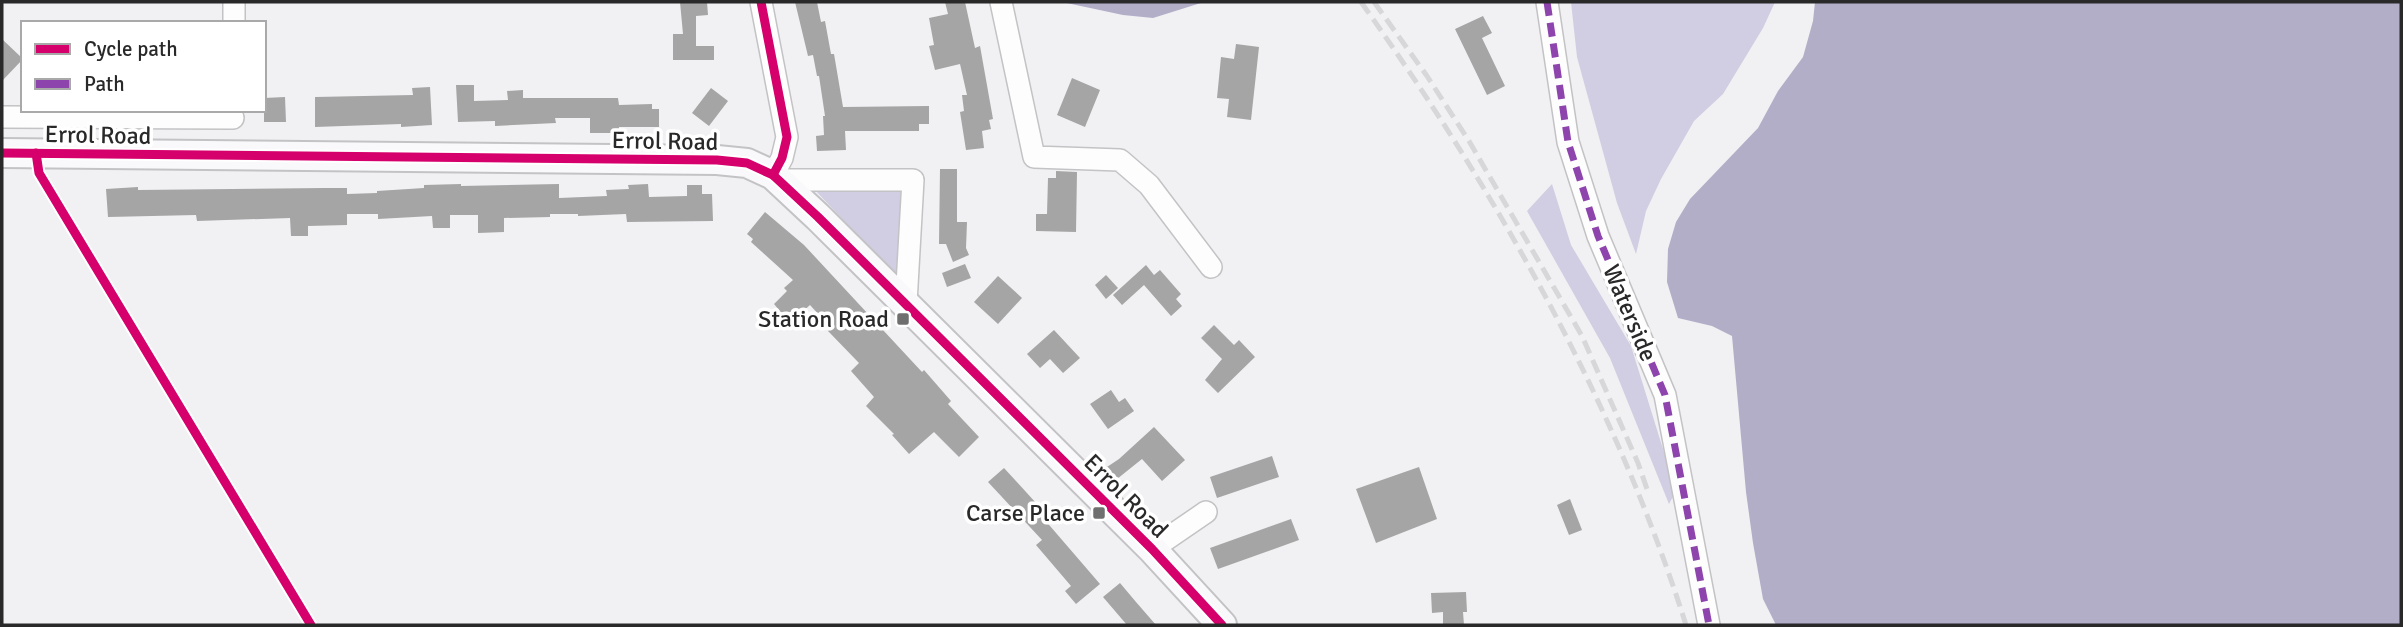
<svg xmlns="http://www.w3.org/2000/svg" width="2403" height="627" font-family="Signika,sans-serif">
<rect width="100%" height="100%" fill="#f1f0f3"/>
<g fill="#d1cde2">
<polygon points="1571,2 1775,2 1763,28 1723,94 1694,121 1661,179 1646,211 1636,254 1617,203 1577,57"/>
<polygon points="1552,184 1571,245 1631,346 1676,491 1669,504 1610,358 1527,211"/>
<polygon points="814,189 896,189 903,192 898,273 893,273"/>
</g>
<g fill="#b2aec8">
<polygon points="1062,2 1204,2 1153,18 1123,15"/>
<polygon points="1815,2 2401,2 2401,625 1776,625 1763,599 1753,543 1746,492 1732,336 1712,326 1678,318 1667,282 1668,249 1676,222 1690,199 1758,128 1778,91 1803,57 1813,21"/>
</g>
<g fill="#a5a5a5">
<polygon points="680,2 707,2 708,15 696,16 696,46 714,46 714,60 673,60 673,34 683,34"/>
<polygon points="795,2 817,2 821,22 825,21 831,54 834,54 843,107 929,106 929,124 919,124 919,131 845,131 846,150 817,151 816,136 824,135 823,116 825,116 819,76 817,76 813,55 808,56"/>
<polygon points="945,2 965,2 975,48 980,46 993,119 989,120 991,129 982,131 984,148 966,150 960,112 964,111 962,95 967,95 960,64 935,70 929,46 934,45 929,18 948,14"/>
<polygon points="1483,16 1492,33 1482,38 1505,86 1487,95 1455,29"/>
<polygon points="2,39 23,59 2,81"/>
<polygon points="1236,44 1259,47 1251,120 1227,117 1229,99 1217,98 1221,57 1234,59"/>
<polygon points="1072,78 1100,90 1085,127 1057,115"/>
<polygon points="456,85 474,85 474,101 508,100 507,91 523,90 523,98 618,98 619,105 652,104 652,109 659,109 659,127 619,127 619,133 590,133 590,118 555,118 556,123 495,126 495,121 458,122"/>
<polygon points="430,87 432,125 401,127 401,124 315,127 315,97 413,95 412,88"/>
<polygon points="711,88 728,101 709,126 692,113"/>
<polygon points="285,97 286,122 264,122 264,98"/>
<polygon points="940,169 957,169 957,222 967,222 966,248 969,255 953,262 946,244 939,244"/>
<polygon points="1056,171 1077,172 1076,232 1036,231 1036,214 1047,214 1048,178 1056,178"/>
<polygon points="461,184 461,186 559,184 559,198 607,196 606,190 629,189 628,185 648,184 649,197 687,196 687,185 702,185 702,194 712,194 713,221 627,222 626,214 578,216 578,214 550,214 550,217 504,218 504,232 478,233 478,215 450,215 450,228 433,228 432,216 378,219 378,214 347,214 347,225 308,226 308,236 291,236 290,218 197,221 196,215 108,217 106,189 138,187 138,190 325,188 347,188 347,194 377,193 377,191 424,188 424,185"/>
<polygon points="765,212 804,245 922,372 924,370 951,401 948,404 979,437 959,457 934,432 909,454 892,435 894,434 866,406 874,397 851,371 859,363 828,331 831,328 810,305 790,323 774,304 787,291 784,288 793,280 751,242 753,239 747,234"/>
<polygon points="965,264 971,278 947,287 942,273"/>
<polygon points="1146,265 1154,275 1160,270 1181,294 1176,299 1182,306 1171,316 1144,285 1122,305 1113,295"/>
<polygon points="1106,275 1118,288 1106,299 1095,285"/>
<polygon points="998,276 1022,298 998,324 974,302"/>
<polygon points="1214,325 1234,345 1239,340 1255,357 1218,393 1205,380 1222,359 1201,338"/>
<polygon points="1054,330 1080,358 1063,373 1050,359 1040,368 1027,354"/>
<polygon points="1111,390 1119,402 1125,398 1134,411 1108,429 1090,404"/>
<polygon points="1154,427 1185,460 1162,481 1142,459 1117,479 1107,467 1119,459"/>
<polygon points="1272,456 1279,477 1217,498 1210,477"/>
<polygon points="1419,467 1437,519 1376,543 1356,489"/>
<polygon points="1004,468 1047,515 1044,519 1100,584 1076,604 1065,591 1071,586 1036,545 1042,540 988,482"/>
<polygon points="1570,499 1582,530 1569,535 1557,505"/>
<polygon points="1291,519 1299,540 1218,569 1210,548"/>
<polygon points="1120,583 1136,602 1156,625 1127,625 1103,597"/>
<polygon points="1466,592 1467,612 1463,612 1464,625 1443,625 1443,612 1432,613 1431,593"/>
</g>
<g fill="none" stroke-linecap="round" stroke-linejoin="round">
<defs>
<g id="street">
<polyline points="761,2 787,137 782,158 773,175"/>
<polyline points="1001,2 1034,157 1120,160 1149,185 1211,267"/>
<polyline points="1547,2 1568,142 1598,236 1665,395 1709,625"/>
<polyline points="234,23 234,2"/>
<polyline points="2,117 233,118"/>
<polyline points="778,180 913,180 906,303"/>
<polyline points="1152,549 1206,512"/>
</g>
<polyline id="secondary" points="2,153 717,160 747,163 773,175 818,217 1152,549 1222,625"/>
</defs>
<use href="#street" stroke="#c3c3c5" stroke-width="24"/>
<use href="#secondary" stroke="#c3c3c5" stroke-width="32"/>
<use href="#street" stroke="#fdfdfd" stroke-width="21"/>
<use href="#secondary" stroke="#f9f8fb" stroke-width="28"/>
<g stroke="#d7d6d8" stroke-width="5" stroke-dasharray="14 7" stroke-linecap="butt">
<path d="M1361,2C1497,193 1615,401 1686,625"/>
<polyline points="1374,2 1427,76 1469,141 1582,336 1638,463 1648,492"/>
</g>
<polyline stroke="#8e44ad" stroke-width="7" stroke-dasharray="14 7" stroke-linecap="butt" points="1547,2 1568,142 1598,236 1665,395 1709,625"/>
<defs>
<g id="cycleway">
<polyline points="761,2 787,137 782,158 773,175"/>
<polyline points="2,153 717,160 747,163 773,175 818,217 1152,549 1222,625"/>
<polyline points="36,153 39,173 311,625"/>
</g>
</defs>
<use href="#cycleway" stroke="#fff" stroke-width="13"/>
<use href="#cycleway" stroke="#d6006c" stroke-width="9"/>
</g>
<g fill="#6f6f70" stroke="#fff" stroke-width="2.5">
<rect x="896" y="312" width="14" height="14" rx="3.5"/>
<rect x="1092" y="506" width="14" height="14" rx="3.5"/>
</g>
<g text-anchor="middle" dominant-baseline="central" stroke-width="7" stroke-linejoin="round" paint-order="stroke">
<g font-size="24" fill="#29292a" stroke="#fff">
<text transform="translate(98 135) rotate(1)">Errol Road</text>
<text transform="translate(665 141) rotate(1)">Errol Road</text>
<text transform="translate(1630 313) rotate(67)">Waterside</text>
<text transform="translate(1126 496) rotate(45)">Errol Road</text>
</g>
<g font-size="24" fill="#29292a" stroke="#fff" text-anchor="end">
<text x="889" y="319">Station Road</text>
<text x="1085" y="513">Carse Place</text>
</g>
</g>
<rect width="2403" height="627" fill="none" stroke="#29292a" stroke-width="7"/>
<rect x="21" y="21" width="245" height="91" fill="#ffffff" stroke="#a9a9aa" stroke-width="2"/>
<rect x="35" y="44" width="35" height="10" fill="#d6006c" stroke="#a9a9aa" stroke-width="2"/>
<text x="84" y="56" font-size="21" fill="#29292a">Cycle path</text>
<rect x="35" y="79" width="35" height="10" fill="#8e44ad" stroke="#a9a9aa" stroke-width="2"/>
<text x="84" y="91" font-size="21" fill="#29292a">Path</text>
</svg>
